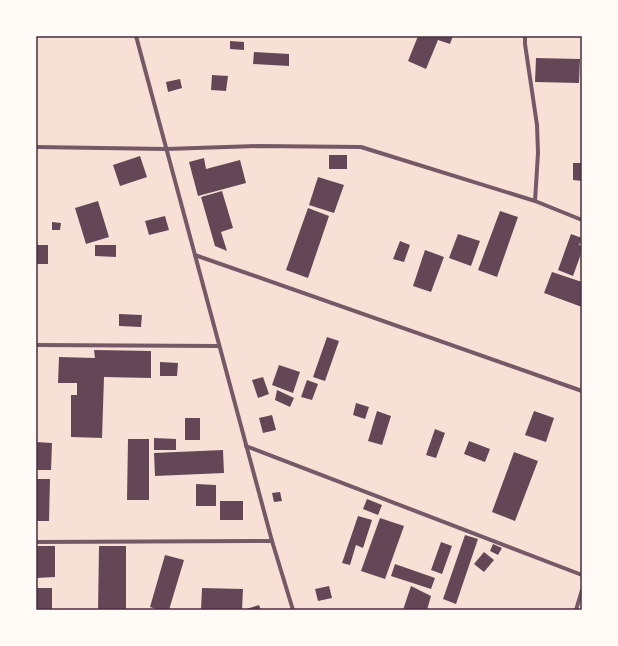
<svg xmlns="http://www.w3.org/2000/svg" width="618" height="646" font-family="Rubik,sans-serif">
<rect width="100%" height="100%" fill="#f7e1d7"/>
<g fill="#644757">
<polygon points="418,36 453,36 450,44 438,40 426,69 408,61"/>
<polygon points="230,41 244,42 244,50 230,49"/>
<polygon points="254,52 289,54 289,66 253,64"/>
<polygon points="536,58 580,59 579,83 535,82"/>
<polygon points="212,75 228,76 226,91 211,90"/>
<polygon points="180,79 182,88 168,92 166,82"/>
<rect x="329" y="155" width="18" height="14"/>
<polygon points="140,156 147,177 120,186 113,165"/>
<polygon points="204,158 206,169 240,160 246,183 198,196 189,162"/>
<polygon points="573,163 582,163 582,181 573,180"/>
<polygon points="318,177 344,185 334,213 309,205"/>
<polygon points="222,191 233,228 221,232 227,251 215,246 201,197"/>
<polygon points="98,201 109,237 86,244 75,208"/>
<polygon points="308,208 329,216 308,278 286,270"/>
<polygon points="500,211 518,217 497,277 478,270"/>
<polygon points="165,216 169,230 149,235 145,221"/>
<polygon points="52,222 61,223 60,230 52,230"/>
<polygon points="458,234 480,241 471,266 449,258"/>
<polygon points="571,234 582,238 579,245 582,246 582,251 573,276 558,270"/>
<polygon points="400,241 410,245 404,262 393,259"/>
<rect x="36" y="245" width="12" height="19"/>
<polygon points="95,245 116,245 116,257 95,256"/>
<polygon points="425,250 444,257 431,292 413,286"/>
<polygon points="552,272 582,282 582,307 544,293"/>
<polygon points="119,314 142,315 141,327 119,326"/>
<polygon points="327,337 339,341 325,381 313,377"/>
<polygon points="94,350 151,351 151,378 104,377 102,438 71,437 71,395 77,395 77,383 58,383 59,357 95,358"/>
<polygon points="160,362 178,363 177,376 160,376"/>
<polygon points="279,365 300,372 293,393 272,385"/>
<polygon points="263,377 269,394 258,398 252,380"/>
<polygon points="307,380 318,384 312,400 301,397"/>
<polygon points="277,390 294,398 290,407 275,400"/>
<polygon points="356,403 369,407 365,419 353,415"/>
<polygon points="377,411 391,416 382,445 368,441"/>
<polygon points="534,411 554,418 546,442 525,435"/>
<polygon points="272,415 276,430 263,433 259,418"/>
<rect x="185" y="418" width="15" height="22"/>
<polygon points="435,429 445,433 436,458 426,455"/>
<polygon points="154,438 176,439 176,450 154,450"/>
<polygon points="128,439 149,439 149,500 127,500"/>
<polygon points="469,441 490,449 485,462 464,454"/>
<polygon points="36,442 52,443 51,470 36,470"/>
<polygon points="223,450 224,473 155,476 154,453"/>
<polygon points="514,452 538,461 515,521 492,512"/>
<polygon points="36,479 50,479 49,521 36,521"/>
<polygon points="196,484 216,485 216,506 196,506"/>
<polygon points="280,492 282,501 274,502 272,493"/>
<polygon points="367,499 382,505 378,515 363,509"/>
<rect x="220" y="501" width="23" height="19"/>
<polygon points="358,516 372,520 363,548 356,545 350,565 342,563"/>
<polygon points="380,518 404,526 385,579 361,571"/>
<polygon points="465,535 478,539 456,604 443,599"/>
<polygon points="441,542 452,546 442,574 431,570"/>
<polygon points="493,544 502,548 498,555 490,551"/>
<polygon points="36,546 55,546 55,577 36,578"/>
<polygon points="99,546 126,546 126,610 98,610"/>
<polygon points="484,552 494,560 484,572 474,564"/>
<polygon points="165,555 184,560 169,610 159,610 150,607"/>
<polygon points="395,564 435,578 431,589 391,576"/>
<polygon points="329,586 332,598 318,601 315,589"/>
<polygon points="411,586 431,596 427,610 403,610"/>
<rect x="36" y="588" width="16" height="22"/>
<polygon points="202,588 243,589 242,610 201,610"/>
<polygon points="259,605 261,610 243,610"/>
</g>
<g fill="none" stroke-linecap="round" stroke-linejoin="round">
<g stroke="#755966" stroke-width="4">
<polyline points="136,36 272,541 293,610"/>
<polyline points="525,36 525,44 537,125 538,153 535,201"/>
<polyline points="36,147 166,149 259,146 361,147 535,201 582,220"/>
<polyline points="195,255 582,391"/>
<polyline points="36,345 219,346"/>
<polyline points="246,446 582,575"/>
<polyline points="36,542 272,541"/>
<polyline points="576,610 582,590"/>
</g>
</g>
<rect width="618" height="646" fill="none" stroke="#fffaf5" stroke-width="74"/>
<rect x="37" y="37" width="544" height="572" fill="none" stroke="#4a2c40" stroke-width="1.5"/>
</svg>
